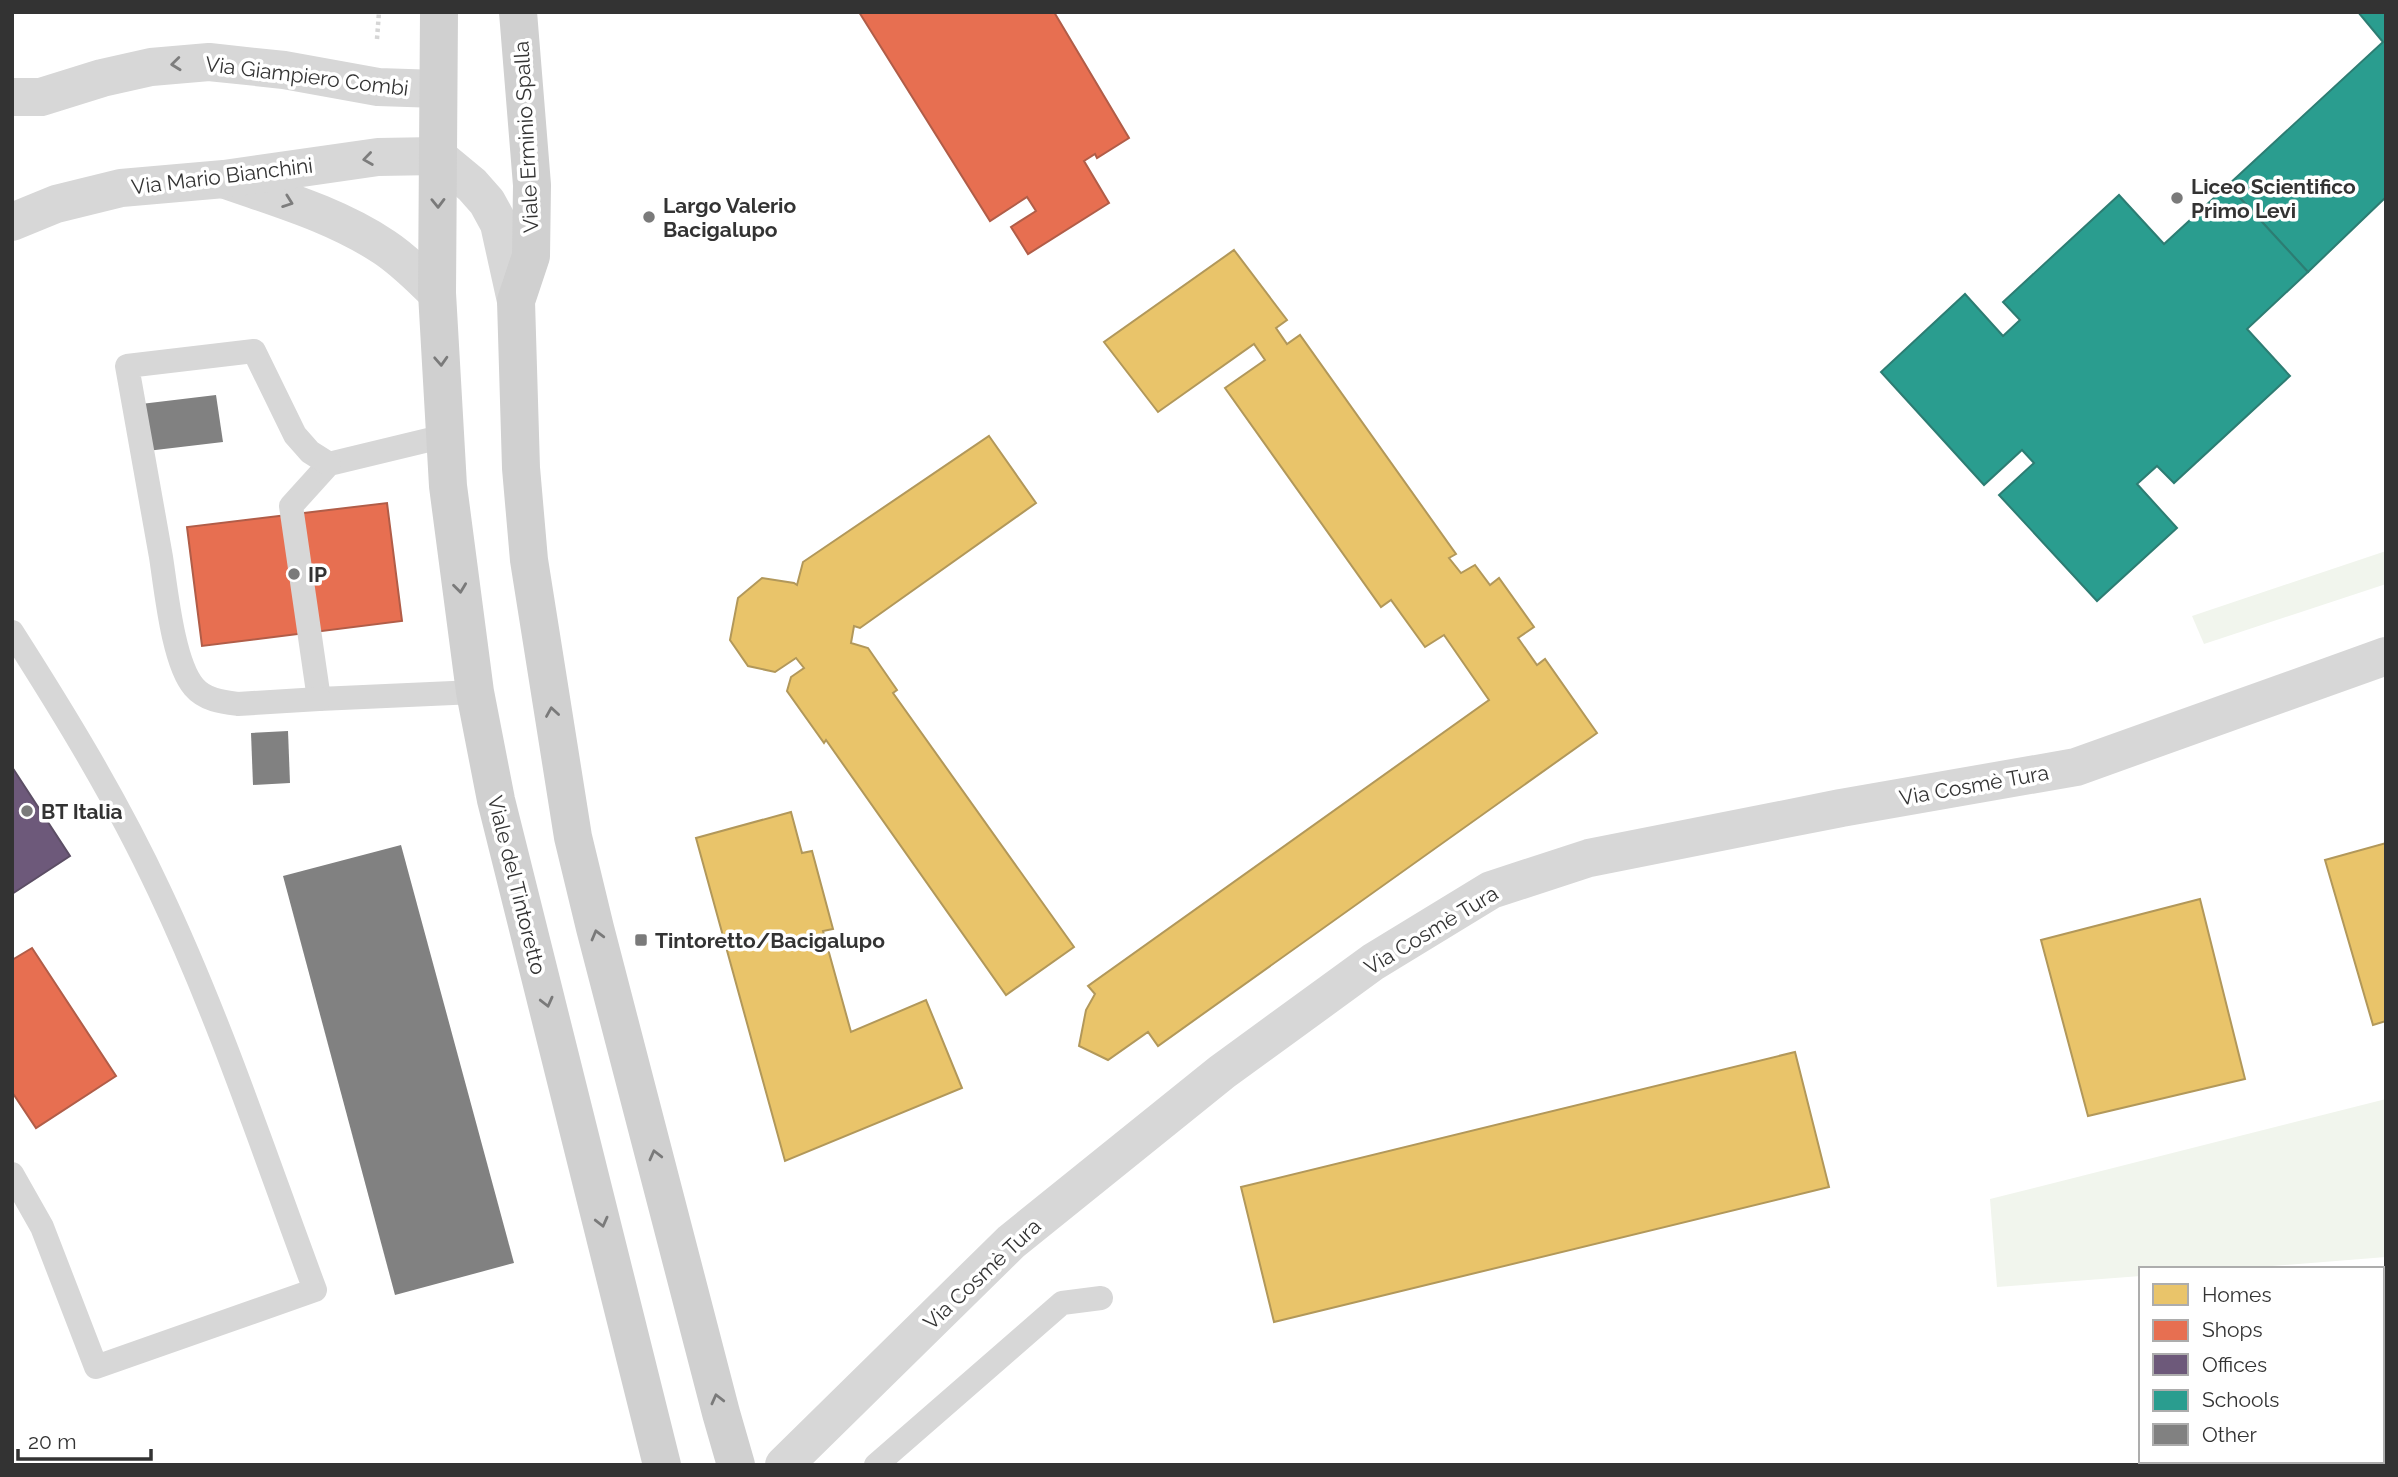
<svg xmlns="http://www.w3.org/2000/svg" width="2398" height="1477" font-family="Raleway,sans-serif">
<rect width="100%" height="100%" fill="#fff"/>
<g fill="#f1f5ed">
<polygon points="2386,551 2386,584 2204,644 2192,616"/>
<polygon points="2386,1099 2386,1257 2234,1269 2141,1269 2141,1276 1997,1287 1990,1199"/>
</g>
<g fill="#e9c46a" stroke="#b2985a" stroke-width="2">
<polygon points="1234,250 1287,320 1276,328 1287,344 1300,335 1456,554 1449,558 1461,573 1475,565 1490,585 1499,578 1534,627 1518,638 1537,665 1545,659 1597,733 1158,1046 1148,1032 1108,1060 1079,1046 1086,1010 1095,994 1088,986 1489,700 1444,635 1425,647 1391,600 1381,607 1225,388 1265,360 1254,344 1158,412 1104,342"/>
<polygon points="989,436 1036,503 860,628 854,626 851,643 868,648 897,690 893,693 1074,947 1006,995 826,740 824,743 787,691 791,677 804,668 796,658 775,672 748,666 730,640 738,598 762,578 794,583 797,585 803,562"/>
<polygon points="791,812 802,853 812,851 833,929 823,931 851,1032 926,1000 962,1088 785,1161 696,838"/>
<polygon points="2386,843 2386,1021 2373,1025 2325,860"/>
<polygon points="2200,899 2245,1079 2088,1116 2041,940"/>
<polygon points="1795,1052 1829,1187 1274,1322 1241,1187"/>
</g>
<g fill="#e76f51" stroke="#b15d48" stroke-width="2">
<polygon points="859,12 1054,12 1129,138 1097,158 1095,154 1084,161 1109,203 1028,254 1011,227 1036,211 1027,197 990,221"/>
<polygon points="387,503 402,621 202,646 187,527"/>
<polygon points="32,948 116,1076 36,1128 12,1092 12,960"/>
</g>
<polygon fill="#6d597a" stroke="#5c4e65" stroke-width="2" points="12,767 70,856 12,894"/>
<g fill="#2a9d8f" stroke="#2d7d73" stroke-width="2">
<polygon points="2358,12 2386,12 2386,197 2308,272 2228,185 2383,42"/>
<polygon points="2228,185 2308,272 2247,329 2290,376 2174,483 2157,466 2137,484 2177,528 2097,601 1999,495 2034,463 2022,450 1984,485 1881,372 1965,294 2003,336 2020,320 2003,302 2119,195 2164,244"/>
</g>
<g fill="#818181">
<polygon points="216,395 223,442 147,451 141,404"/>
<polygon points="288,731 290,783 253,785 251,733"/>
<polygon points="401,845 514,1263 395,1295 283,876"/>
</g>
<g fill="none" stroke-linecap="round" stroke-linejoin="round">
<polyline stroke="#d6d6d6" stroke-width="4.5" stroke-dasharray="3.5 3.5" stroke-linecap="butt" points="377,39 379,12"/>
<g stroke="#d7d7d7" stroke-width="24">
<polyline points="445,436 329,464 291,506 319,699 475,692"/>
<path d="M12,632C65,715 117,800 159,890C220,1019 265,1156 315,1290L96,1367L42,1227L12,1174"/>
<path d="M319,699L238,704C222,702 205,700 194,687C173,663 166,589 161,557C149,493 138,429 127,366L254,351L295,435L310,452L329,464"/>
<polyline points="876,1465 1062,1303 1101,1298"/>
</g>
<g stroke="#d7d7d7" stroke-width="38">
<polyline points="12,97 41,97 102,78 151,67 209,62 284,70 378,87 438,89"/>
<path d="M226,180C280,199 336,215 384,247C404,260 420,277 437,293"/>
<polyline points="12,222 56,204 121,188 224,179 378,157 437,156 472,185 487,202 499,224 516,301"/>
<polyline points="784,1465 1011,1242 1222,1072 1373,962 1491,890 1589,858 1841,808 2076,767 2386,656"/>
</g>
<g stroke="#d0d0d0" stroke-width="38">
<polyline points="439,12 437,293 448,486 475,692 496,800 662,1465"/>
<polyline points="518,12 532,185 531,256 516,301 521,468 529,560 573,837 595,928 721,1413 736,1465"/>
</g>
</g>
<defs><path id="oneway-chevron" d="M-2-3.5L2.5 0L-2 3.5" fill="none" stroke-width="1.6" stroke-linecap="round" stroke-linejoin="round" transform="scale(1.75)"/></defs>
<g stroke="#7d7d7d">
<use href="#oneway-chevron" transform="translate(176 64) rotate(174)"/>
<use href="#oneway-chevron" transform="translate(368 159) rotate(172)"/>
<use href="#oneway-chevron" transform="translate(288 202) rotate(20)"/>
</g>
<g stroke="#7a7a7a">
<use href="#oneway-chevron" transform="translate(438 203) rotate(89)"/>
<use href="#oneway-chevron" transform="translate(441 361) rotate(87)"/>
<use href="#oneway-chevron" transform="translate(460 588) rotate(83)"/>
<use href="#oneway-chevron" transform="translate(552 712) rotate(-99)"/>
<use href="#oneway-chevron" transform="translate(597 935) rotate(-105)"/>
<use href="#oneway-chevron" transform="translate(547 1002) rotate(76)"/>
<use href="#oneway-chevron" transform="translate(655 1155) rotate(-104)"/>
<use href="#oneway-chevron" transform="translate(602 1222) rotate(76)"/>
<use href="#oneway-chevron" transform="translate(717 1399) rotate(-104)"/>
</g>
<g fill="#7a7a7a" stroke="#fff" stroke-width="2.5">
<circle cx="2177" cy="198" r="7"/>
<circle cx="649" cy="217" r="7"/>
<circle cx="294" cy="574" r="7"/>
<circle cx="27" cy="811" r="7"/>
<rect x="634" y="933" width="14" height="14" rx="3.5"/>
</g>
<g text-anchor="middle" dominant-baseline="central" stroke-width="7" stroke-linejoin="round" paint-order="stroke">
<g font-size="21" fill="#333" stroke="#fff">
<text transform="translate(307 76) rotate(7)">Via Giampiero Combi</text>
<text transform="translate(526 137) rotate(-93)">Viale Erminio Spalla</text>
<text transform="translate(222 176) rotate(-7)">Via Mario Bianchini</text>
<text transform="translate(1974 785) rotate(-10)">Via Cosmè Tura</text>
<text transform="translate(517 885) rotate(76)">Viale del Tintoretto</text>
<text transform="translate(1431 930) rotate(-31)">Via Cosmè Tura</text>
<text transform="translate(982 1274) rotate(-43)">Via Cosmè Tura</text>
</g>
<g font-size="21" font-weight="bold" fill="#333" stroke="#fff" text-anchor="start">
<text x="2191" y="186">Liceo Scientifico<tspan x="2191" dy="24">Primo Levi</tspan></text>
<text x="663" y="205">Largo Valerio<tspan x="663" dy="24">Bacigalupo</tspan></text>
<text x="308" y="574">IP</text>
<text x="41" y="811">BT Italia</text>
<text x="655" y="940">Tintoretto/Bacigalupo</text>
</g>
</g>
<rect width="2398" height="1477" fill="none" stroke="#333333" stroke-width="28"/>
<rect x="2139" y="1267" width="245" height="196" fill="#ffffff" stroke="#adadad" stroke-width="2"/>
<rect x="2153" y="1284" width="35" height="21" fill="#e9c46a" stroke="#adadad" stroke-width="2"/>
<text x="2202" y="1302" font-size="21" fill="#333333">Homes</text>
<rect x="2153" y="1320" width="35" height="21" fill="#e76f51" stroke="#adadad" stroke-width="2"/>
<text x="2202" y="1337" font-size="21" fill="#333333">Shops</text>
<rect x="2153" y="1354" width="35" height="21" fill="#6d597a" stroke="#adadad" stroke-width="2"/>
<text x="2202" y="1372" font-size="21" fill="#333333">Offices</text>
<rect x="2153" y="1390" width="35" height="21" fill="#2a9d8f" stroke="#adadad" stroke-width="2"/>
<text x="2202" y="1407" font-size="21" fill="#333333">Schools</text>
<rect x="2153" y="1424" width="35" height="21" fill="#818181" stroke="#adadad" stroke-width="2"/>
<text x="2202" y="1442" font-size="21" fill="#333333">Other</text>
<path d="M18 1449v10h133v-10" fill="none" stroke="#333333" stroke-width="3.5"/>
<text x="28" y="1449" font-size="21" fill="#333333" stroke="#ffffff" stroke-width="5" paint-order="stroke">20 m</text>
</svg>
